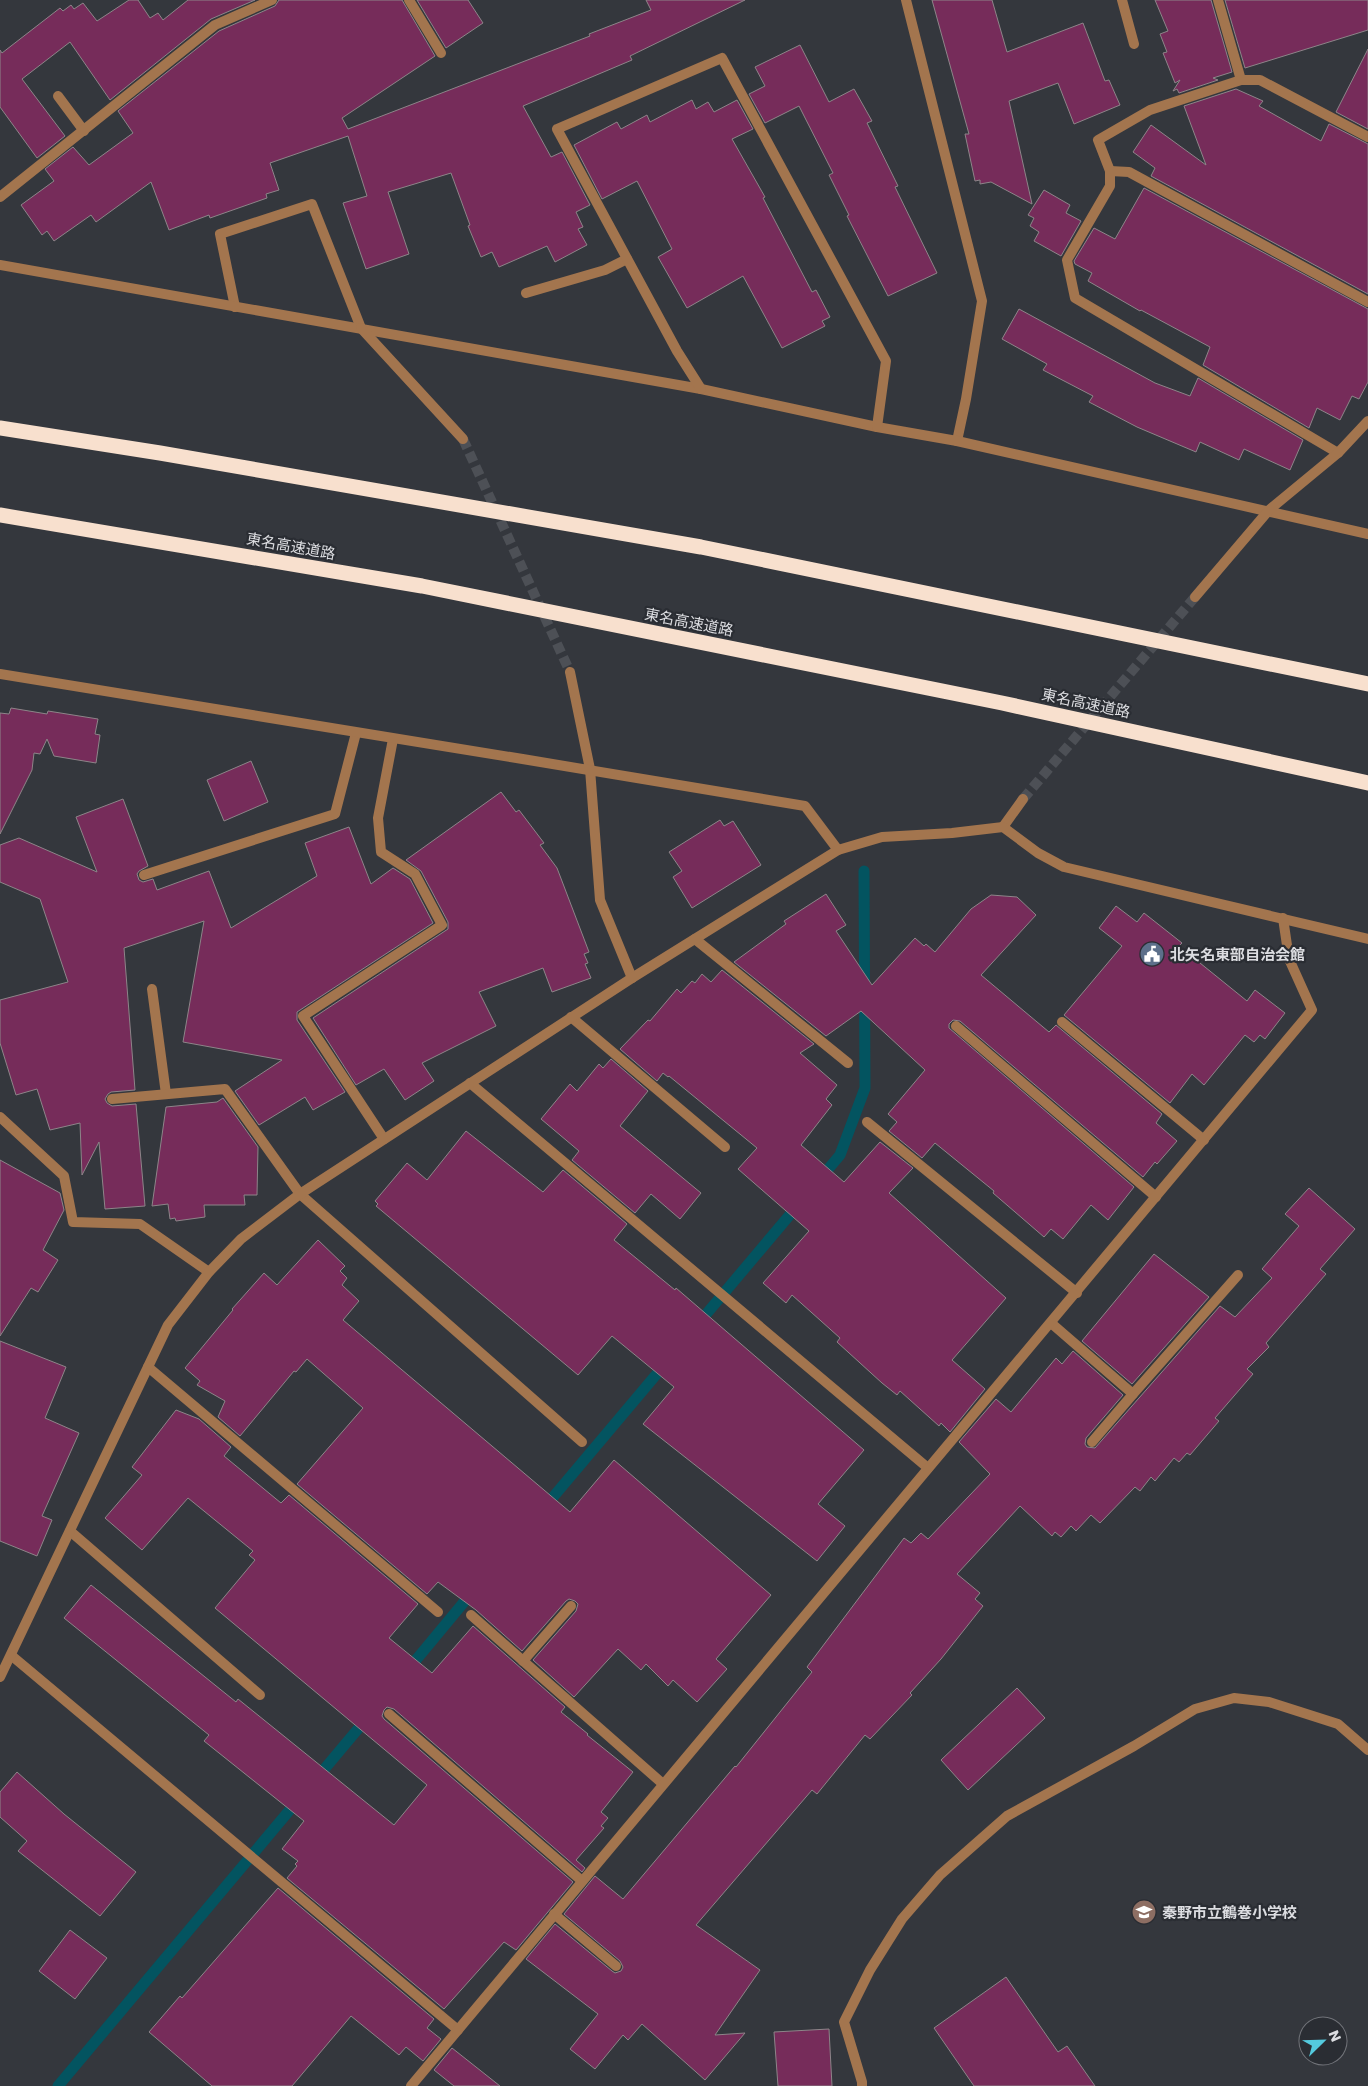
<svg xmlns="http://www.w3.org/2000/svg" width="1368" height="2086" font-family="Poppins,'Noto Sans JP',sans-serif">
<rect width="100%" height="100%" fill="#34373d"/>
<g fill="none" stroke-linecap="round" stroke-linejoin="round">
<g stroke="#035460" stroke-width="11">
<polyline points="819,1180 840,1155 865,1088 864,871"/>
<polyline points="697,1325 799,1204"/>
<polyline points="543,1509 666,1363"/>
<polyline points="406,1672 474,1590"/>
<polyline points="316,1779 368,1717"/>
<polyline points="58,2086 299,1799"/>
</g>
</g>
<g fill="#762c5a" stroke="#8d8589">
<polygon points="129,0 138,0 150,18 158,13 163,20 188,0 255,0 211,19 110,100 70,42 22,79 65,136 37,158 0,107 0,50 2,53 60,8 63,11 71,5 74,9 83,3 97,21"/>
<polygon points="279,0 402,0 435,56 342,118 348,129 590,36 589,34 651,10 646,0 745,0 630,56 632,60 523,106 551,157 562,152 590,205 576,212 583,227 578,229 587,245 555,262 547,246 499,267 492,252 481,257 468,226 470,225 451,173 388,192 409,254 366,269 343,203 367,196 348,136 270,163 279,190 266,194 267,198 210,218 209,215 169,230 151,182 96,222 91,215 54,241 47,231 42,235 21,205 54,181 45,169 73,147 89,165 133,133 118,111 219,31 275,6"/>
<polygon points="417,0 468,0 483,23 446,48"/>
<polygon points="932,0 992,0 1007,52 1083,23 1105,81 1109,80 1120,105 1074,124 1058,83 1009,101 1032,204 991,182 980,184 980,180 975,181 965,134 969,134"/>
<polygon points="1155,0 1211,0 1232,72 1213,78 1218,80 1179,93 1177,89 1173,91 1180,80 1175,83 1163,53 1167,52 1160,34 1168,31"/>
<polygon points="1225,0 1368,0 1368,30 1245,68"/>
<polygon points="800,45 829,102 854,89 872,121 867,123 898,186 895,187 937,273 888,296 847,216 849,215 829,175 833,173 799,106 765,123 749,94 765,86 755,67"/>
<polygon points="1368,49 1368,129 1336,112"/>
<polygon points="1236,89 1263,101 1259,106 1321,141 1329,124 1368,144 1368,294 1151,176 1155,168 1133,152 1151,125 1206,165 1184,106"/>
<polygon points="692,100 696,109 708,102 714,112 737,100 753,129 732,139 765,197 763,198 812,292 816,290 830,317 822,321 825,326 782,348 743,276 687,308 658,257 672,249 637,181 602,199 574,145 617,122 621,129 647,115 650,122"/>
<polygon points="1144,188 1368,309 1368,382 1359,399 1352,396 1340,420 1317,408 1309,428 1203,365 1210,347 1141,310 1140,311 1088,281 1092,273 1075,264 1074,261 1094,228 1115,239"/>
<polygon points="1044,190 1070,205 1066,213 1081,221 1061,256 1034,241 1039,232 1030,226 1034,218 1028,215"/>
<polygon points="1019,309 1155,383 1190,396 1198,378 1303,440 1290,470 1244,449 1239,460 1200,442 1196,452 1137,427 1089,402 1093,396 1043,370 1047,364 1002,339"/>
<polygon points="11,708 47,714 48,711 98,719 95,734 100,735 96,763 54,756 47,739 40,754 34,753 32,770 0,834 0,713 9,714"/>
<polygon points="251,761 268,802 224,821 207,780"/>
<polygon points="501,792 516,812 519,810 544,843 540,845 557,868 589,952 584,954 588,963 585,964 591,978 552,992 543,968 479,992 496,1026 422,1063 434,1081 405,1100 384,1069 356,1085 313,1018 448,929 448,922 421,871 406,860"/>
<polygon points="123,799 148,866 139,871 137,874 139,880 143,882 153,879 157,890 209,871 231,928 317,876 305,843 349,827 371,884 393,868 410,879 433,923 297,1012 297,1020 345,1092 313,1110 305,1097 259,1125 235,1091 282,1060 183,1042 204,921 124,948 135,1090 111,1092 108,1094 105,1099 107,1103 112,1106 136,1104 145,1206 105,1209 99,1142 82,1175 80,1123 50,1130 37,1089 16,1095 0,1043 0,1000 68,982 40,899 0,882 0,845 19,838 97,872 76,817"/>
<polygon points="720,820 724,826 733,821 761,865 692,908 673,877 682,871 669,852"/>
<polygon points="826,894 846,925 836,931 872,985 915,938 924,946 926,944 935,952 971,909 991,895 1017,897 1036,915 981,975 1049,1032 1056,1025 1162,1114 1156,1123 1177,1141 1157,1164 1155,1162 1143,1177 960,1021 953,1020 949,1024 949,1028 1134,1187 1108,1220 1091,1205 1063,1239 1051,1229 1044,1237 993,1193 994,1191 935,1143 922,1158 889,1131 897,1122 888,1114 925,1070 861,1011 826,1036 734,962 786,924 784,921"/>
<polygon points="1116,906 1137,922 1144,913 1182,943 1179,946 1247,1001 1255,990 1285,1013 1265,1039 1260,1035 1254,1042 1245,1035 1204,1085 1192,1074 1170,1103 1064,1015 1122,946 1099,928"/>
<polygon points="722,970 814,1044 800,1053 837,1085 826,1099 832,1105 801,1145 844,1182 880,1142 913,1168 889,1193 1006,1298 952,1360 985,1389 950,1432 941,1423 939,1426 900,1391 897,1395 882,1383 837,1342 840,1338 792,1295 786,1303 763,1283 809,1231 738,1169 757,1148 669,1076 668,1077 663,1073 657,1081 620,1049 648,1020 650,1021 677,989 681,993 692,981 695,983 702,974 711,982"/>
<polygon points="611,1059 648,1091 620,1126 701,1193 680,1219 651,1194 635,1213 572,1160 579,1151 541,1119 570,1084 577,1091 599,1064 603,1068"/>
<polygon points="223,1098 258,1147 257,1195 244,1195 245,1205 204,1205 205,1217 176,1221 175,1218 170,1219 168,1204 152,1206 166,1107 217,1102"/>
<polygon points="466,1131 543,1192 563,1170 627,1224 614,1240 675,1290 676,1288 864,1450 818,1504 845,1526 817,1561 643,1424 674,1387 612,1336 578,1375 376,1206 378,1204 375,1201 407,1163 427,1180"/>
<polygon points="0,1160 60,1193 64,1210 43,1250 58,1260 38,1292 31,1288 0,1336"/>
<polygon points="1309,1188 1355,1229 1320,1269 1326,1274 1266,1343 1269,1347 1247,1369 1253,1374 1215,1418 1219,1421 1190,1455 1187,1453 1179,1462 1174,1458 1155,1481 1151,1477 1140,1491 1135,1487 1100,1523 1091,1515 1076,1531 1071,1526 1061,1537 1055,1532 1052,1536 1020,1506 957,1574 980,1593 975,1599 983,1606 941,1659 910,1693 912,1695 870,1739 865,1735 817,1794 812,1790 696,1925 760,1970 715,2035 745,2033 705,2080 642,2024 628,2040 623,2035 595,2069 570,2049 598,2014 526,1959 555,1924 612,1971 615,1973 621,1971 623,1967 620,1961 564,1914 595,1876 623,1899 735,1766 736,1767 812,1672 807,1667 904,1538 911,1543 921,1533 928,1539 990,1474 959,1442 996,1399 1011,1412 1056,1358 1062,1364 1073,1351 1123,1395 1086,1438 1085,1444 1087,1447 1095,1448 1220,1306 1235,1317 1272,1278 1262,1269 1299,1226 1285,1214"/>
<polygon points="318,1240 345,1266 340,1271 347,1278 342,1285 359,1301 343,1320 570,1512 614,1460 771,1595 716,1659 727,1669 697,1702 673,1680 668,1686 646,1664 641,1670 618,1649 574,1697 533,1660 576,1611 578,1604 575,1601 569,1599 566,1601 522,1651 476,1610 438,1582 427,1594 297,1484 363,1408 307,1359 296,1372 294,1371 240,1436 218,1417 225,1401 197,1385 200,1381 185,1368 233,1310 232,1309 264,1273 277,1285"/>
<polygon points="1154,1254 1209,1297 1132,1384 1082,1341"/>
<polygon points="0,1341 66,1367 45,1418 79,1433 42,1516 52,1520 37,1556 0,1541"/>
<polygon points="176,1410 199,1419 231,1447 224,1456 281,1503 289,1495 418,1604 389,1638 432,1673 473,1626 565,1707 561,1712 588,1734 587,1735 633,1772 601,1812 608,1818 601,1826 604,1828 576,1860 585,1868 582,1872 394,1709 387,1707 384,1710 382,1716 384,1719 573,1882 516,1950 504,1942 444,2009 287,1878 297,1866 295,1864 298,1861 282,1849 304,1821 204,1741 209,1735 64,1618 91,1585 236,1702 238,1699 394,1825 427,1785 215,1608 255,1560 249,1555 253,1551 188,1498 142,1550 105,1518 142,1475 132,1467"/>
<polygon points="1017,1688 1045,1718 968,1790 941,1760"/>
<polygon points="17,1772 64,1814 136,1872 100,1916 18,1851 27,1841 0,1817 0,1792"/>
<polygon points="278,1888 434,2019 427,2028 441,2039 423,2061 406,2047 399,2055 351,2016 292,2086 212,2086 149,2032 180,1996 182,1998"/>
<polygon points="70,1930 107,1958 75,1999 39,1971"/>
<polygon points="1006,1977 1058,2052 1067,2046 1095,2086 974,2086 934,2028"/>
<polygon points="829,2029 832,2086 778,2086 774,2032"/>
<polygon points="452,2048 500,2086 454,2086 434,2070"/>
</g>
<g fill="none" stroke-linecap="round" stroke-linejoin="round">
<g stroke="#4d5056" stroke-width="10" stroke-dasharray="10 5" stroke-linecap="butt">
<polyline points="463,439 570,672"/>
<polyline points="1023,799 1195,597"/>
</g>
<g stroke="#a3754e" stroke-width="10">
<polyline points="1122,0 1134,44"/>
<polyline points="1218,0 1241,80"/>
<polyline points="58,96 84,131"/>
<polyline points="526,293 605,270 627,259"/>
<polyline points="235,307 220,234 312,204 361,328"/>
<polyline points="144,875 335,814 356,733"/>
<polyline points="695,939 848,1063"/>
<polyline points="152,989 166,1094"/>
<polyline points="571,1017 725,1147"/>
<polyline points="1062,1022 1204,1140"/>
<polyline points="956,1026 1156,1197"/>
<polyline points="112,1099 225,1089 300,1194"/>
<polyline points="867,1122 1077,1293"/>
<polyline points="384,1139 303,1016 442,925 415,874 381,852 378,818 393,739"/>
<polyline points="1051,1323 1133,1394 1238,1275"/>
<polyline points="148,1367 438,1612"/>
<polyline points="1092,1442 1133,1394"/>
<polyline points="70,1531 260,1695"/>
<polyline points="471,1615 663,1784"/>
<polyline points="523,1661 571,1606"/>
<polyline points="389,1714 582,1881"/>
<polyline points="554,1914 616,1966"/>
</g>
<g stroke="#a3754e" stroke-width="10">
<polyline points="409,0 441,53"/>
<polyline points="906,0 982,301 966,399 957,441"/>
<polyline points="1110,171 1129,172 1368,302"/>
<polyline points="0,197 215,25 272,0"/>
<polyline points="0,265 701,389 877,427 957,441 1368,534"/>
<polyline points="361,328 463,439"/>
<polyline points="701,389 677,351 557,129 722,58 886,361 877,427"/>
<polyline points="1338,453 1075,298 1067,260 1110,186 1110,171 1098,140 1150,110 1241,80 1260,80 1368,137"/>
<polyline points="1195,597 1269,510 1338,453 1368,421"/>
<polyline points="570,672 590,769 600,900 632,978"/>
<path d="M0,674C268,719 537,760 805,806L838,850"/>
<polyline points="1003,827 1023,799"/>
<polyline points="470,1083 928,1468"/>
<polyline points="0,1117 64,1176 73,1222 140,1224 209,1272"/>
<polyline points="300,1194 582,1442"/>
<polyline points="12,1656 458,2030"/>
<polyline points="0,1677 168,1325 209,1272 241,1239 300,1194 632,978 838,850 882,837 952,833 1003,827 1038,853 1064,867 1368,939"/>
<polyline points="411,2086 1312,1010 1289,959 1283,918"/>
<polyline points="862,2086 862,2082 844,2022 870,1970 902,1919 940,1875 1007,1816 1134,1746 1195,1709 1234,1698 1269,1702 1338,1724 1368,1750"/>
</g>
<g stroke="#f8e0ce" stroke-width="15">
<polyline points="0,428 160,453 701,547 1368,684"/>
<polyline points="0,515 422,586 1002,703 1368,783"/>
</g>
</g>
<defs>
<symbol id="civic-disc" viewBox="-11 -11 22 22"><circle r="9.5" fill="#5c6f8a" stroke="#2a2d33"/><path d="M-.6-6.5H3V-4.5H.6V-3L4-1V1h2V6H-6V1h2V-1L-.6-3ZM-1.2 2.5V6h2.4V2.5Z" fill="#fff"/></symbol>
<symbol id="school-disc" viewBox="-11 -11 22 22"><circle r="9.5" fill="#8d6e63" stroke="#2a2d33"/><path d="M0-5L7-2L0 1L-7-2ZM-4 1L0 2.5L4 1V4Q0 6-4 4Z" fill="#fff"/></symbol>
</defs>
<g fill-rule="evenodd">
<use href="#civic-disc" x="1138" y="940" width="28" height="28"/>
<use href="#school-disc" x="1130" y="1898" width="28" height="28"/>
</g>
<g text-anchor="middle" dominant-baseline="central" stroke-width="4.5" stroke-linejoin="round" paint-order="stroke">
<g font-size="15" fill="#dcdde1" stroke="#2a2d33">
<text transform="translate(291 546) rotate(10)">東名高速道路</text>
<text transform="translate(689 622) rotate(11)">東名高速道路</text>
<text transform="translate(1086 703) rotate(12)">東名高速道路</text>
</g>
<g font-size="15" font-weight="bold" fill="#dcdde1" stroke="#2a2d33" text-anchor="start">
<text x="1170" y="954">北矢名東部自治会館</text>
<text x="1162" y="1912">秦野市立鶴巻小学校</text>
</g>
</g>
<g transform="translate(1323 2041) rotate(67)"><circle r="24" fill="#2a2d33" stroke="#717379"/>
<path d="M0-4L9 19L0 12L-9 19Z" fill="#54cade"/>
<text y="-8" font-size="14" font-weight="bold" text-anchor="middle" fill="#dcdde1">N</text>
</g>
</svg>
